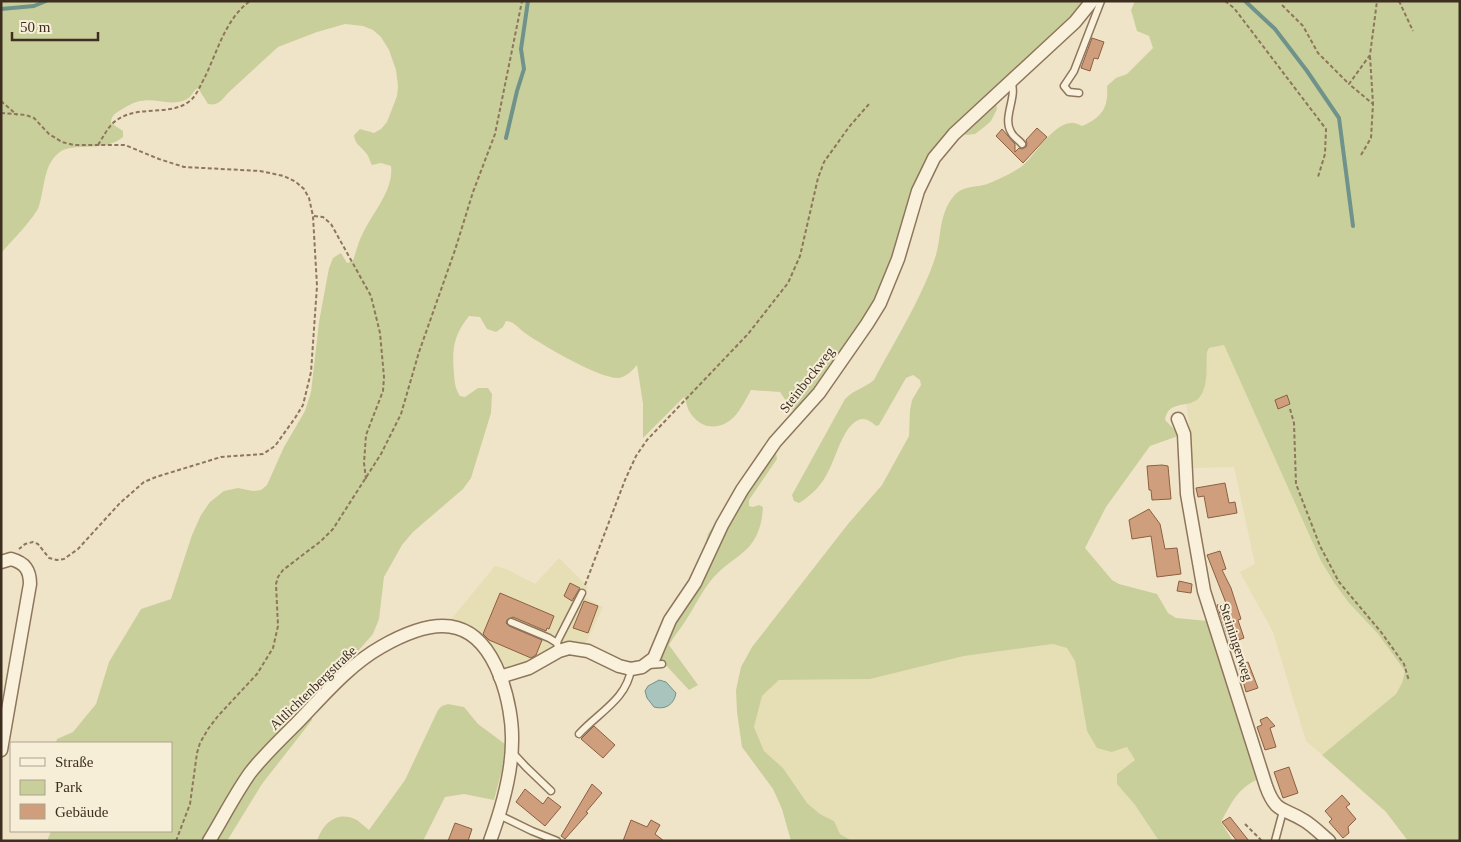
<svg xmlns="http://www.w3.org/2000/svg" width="1461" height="842" font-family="'Times New Roman',serif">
<rect width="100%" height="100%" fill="#f0e4c8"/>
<g fill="#e6deb5">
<polygon points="1224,345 1321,561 1335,583 1349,603 1378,634 1405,671 1402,683 1396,694 1322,755 1306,741 1273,632 1240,572 1255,564 1234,467 1190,468 1189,423 1186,402 1194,402 1206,381 1207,352 1209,348"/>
<polygon points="559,558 588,587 584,597 603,607 585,645 505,671 448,623 495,566 506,569 535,584"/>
<polygon points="1053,644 1067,648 1075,661 1087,731 1112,752 1127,747 1136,760 1117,774 1117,784 1135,805 1159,841 852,841 840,834 834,821 820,814 807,803 783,768 764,751 754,727 762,696 779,680 870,679 964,656"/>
</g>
<g fill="#c9cf9b">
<path d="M1,1H1085L1060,30L994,92L997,109L991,121L983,128L975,134L966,135L953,128L898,243L870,313L803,406L792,410L780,392L751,390C741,408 732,430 707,426C700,424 693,418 689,411C687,407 686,401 684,397L643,438V404L637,365C632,371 626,377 618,378C598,378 542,345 525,333C518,328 515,322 506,321L503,327L496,332L487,329L480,317L469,316C453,336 452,350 454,374C455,384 455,388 460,396L465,397L478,388H488L492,394L491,413L471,478L463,489L413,532L402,545L384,577L379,619L373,634L338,674L312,715V720L262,784L227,841H47L51,831H171V743H56L57,739L73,732L96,704L109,662L141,609L171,599L192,535L201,515L210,502L224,491L238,488L253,491L261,490L267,485L284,447L305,411L311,392L319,322L329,268L333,258L341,253L347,263L353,261C356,251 359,240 364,231C374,211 394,189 391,166L381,163L372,165C370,162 369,156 366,153C361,146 355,145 354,135L360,129L374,133L381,129L387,122L397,96L398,86L396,70L389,50L381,37L373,30L363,26L345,24L317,32L278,47L228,93C222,100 218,106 208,104L198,88C193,91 192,96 187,99C172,107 156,98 141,101C133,102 126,107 119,111C114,114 111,117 111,123L123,131V137C104,153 73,142 60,152C43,164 45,188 39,206C36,216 11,242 3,251L1,252Z"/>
<path d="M1135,1H1460V841H1408L1386,812L1322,755L1396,694L1402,683L1405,671L1378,634L1349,603L1335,584L1321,561L1224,345L1209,348L1207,352C1206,366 1209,386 1199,398C1189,409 1168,399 1165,420L1176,431L1178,436L1150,446L1106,507L1085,548L1112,580L1119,584L1157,594L1168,613L1176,618L1208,621L1258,779C1237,789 1232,802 1221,822L1233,841H1159L1135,805L1117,784V774L1135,760L1127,747L1112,752L1097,748L1087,731L1075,661L1067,648L1053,644L964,656L870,679L779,680L762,696L754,727L764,751L783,768L807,803L820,814L834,821L840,834L852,841H791L782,809L773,789L742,747L737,712L736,690L741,667L752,647L848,524L882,485L909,436L910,410L912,400L921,385L920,380L913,375L906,378L879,425L876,426C873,423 868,419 863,419C844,420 836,459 828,472C821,486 812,495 799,503L794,501L792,495L845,399C855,389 863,389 874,380C894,342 922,298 935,258C942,238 938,216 953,197C962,185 975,188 987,184C997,180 1012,173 1021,167C1035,156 1052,124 1071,123C1075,122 1079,125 1082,126C1101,118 1109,108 1107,86L1116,78L1127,74L1153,48L1149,36L1137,31L1131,10Z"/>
<path d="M773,450L776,453L777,459L749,500V506L753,507L759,505L763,507C760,556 733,552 709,583C699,596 692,612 682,626C677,633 673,638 669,645L698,685L689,690L660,659L701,559L708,534L760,454Z"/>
<path d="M448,704L464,707L478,724L505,744L502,770L494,800L464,794L445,797L423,841H317C323,823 337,810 357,820C361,823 365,827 369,830L405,780L438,710L442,706Z"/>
</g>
<path fill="#a9c4bc" stroke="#6f938a" d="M659,680L666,682L676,693C674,705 665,710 654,707L647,698L645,691L648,686Z"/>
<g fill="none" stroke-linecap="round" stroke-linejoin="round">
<g stroke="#6f938a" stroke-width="4">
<polyline points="1245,1 1275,29 1307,71 1339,118 1353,226"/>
<polyline points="1,9 34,6 46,1"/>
<polyline points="506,138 517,91 524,69 521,49 528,1"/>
</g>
</g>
<g fill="#cf9f7d" stroke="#8d5f41">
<polygon points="1092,38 1104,42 1098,59 1094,58 1090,71 1081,68"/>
<polygon points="1037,128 1047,137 1023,163 996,136 1002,129 1015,144 1015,152 1019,148 1022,149 1026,147 1027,144 1026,140"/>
<polygon points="1287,395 1290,404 1278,409 1275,400"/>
<polygon points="1162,465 1168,466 1171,499 1152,500 1151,490 1149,490 1147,466"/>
<polygon points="1225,483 1229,503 1235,502 1237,513 1208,518 1204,496 1198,497 1196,488"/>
<polygon points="1149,509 1160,524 1165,549 1177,548 1181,574 1157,577 1151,536 1132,539 1129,520"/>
<polygon points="1220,551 1226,569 1222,570 1231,588 1241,619 1238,620 1244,638 1230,643 1217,605 1226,603 1207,555"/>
<polygon points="1179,581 1192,584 1191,593 1177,591"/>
<polygon points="570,583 580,588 572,601 564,596"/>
<polygon points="500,593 554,616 549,629 547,628 546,631 513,617 507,620 506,623 509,626 542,640 536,655 531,658 489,640 483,634"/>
<polygon points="584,601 598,606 588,633 573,628"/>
<polygon points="1248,662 1258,688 1246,692 1239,666"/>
<polygon points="1267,717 1275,726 1270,728 1276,747 1265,750 1257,727 1262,725 1260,720"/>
<polygon points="594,726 615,745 603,758 581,739"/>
<polygon points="1289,767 1298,793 1283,798 1274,772"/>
<polygon points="592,784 602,793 586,812 588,813 565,839 561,836"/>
<polygon points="525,789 543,804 548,797 561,807 545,826 516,802"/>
<polygon points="1342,795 1350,804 1346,807 1356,819 1348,827 1349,833 1343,838 1329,822 1332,819 1325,811"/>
<polygon points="1230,817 1249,841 1237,841 1222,822"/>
<polygon points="631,820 647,827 651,820 660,825 655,834 664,841 623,841"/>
<polygon points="455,823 472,829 468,841 448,841"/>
</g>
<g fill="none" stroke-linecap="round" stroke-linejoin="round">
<defs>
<g id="service">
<path d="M1011,81C1018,97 1002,117 1011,132C1013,137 1019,140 1022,144"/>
<polyline points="1079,93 1069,92 1064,86 1074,71 1101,1"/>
<polyline points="511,622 549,638 557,643"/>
<polyline points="559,651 557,643 558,640 582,593"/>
<polyline points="648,665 662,664"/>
<path d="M579,734C598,713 627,699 631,669"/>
<polyline points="513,753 526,767 551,791"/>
<polyline points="499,815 532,831 557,841"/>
<polyline points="1275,841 1283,811"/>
</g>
<g id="minor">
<path d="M1178,419L1184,434L1187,494L1204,591L1266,786C1276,814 1283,807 1305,821C1313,826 1321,834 1329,841"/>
<path d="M1,562L11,559C25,563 30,570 30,584L1,750"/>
<polyline points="500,677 529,668 559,651 569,648 588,651 619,666 631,669 642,667 654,658 670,620 695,583 722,525 742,490 775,442 819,393 867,324 880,303 898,259 918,191 934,158 954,134 1075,22 1092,1"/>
<path d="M209,841C223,818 235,794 250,773C264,755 281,739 297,723C323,696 349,665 381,647C402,635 433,621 457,628C497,639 513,706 512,741C512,772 501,811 490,841"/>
</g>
</defs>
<use href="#service" stroke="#8d765c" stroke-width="9"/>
<use href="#minor" stroke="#8d765c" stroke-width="15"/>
<g stroke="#8d765c" stroke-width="2" stroke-dasharray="4 2.5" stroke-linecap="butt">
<polyline points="1225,1 1234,8 1326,129 1325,154 1318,177"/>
<polyline points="1399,1 1413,31"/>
<polyline points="1282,5 1303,26 1318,53 1349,84"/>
<polyline points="1370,56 1373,104"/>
<polyline points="1,101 17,115"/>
<polyline points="1,113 26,115 34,118 49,134 62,142 74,145 125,145 159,159 184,167 260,171 284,176 296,182 304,189 309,198 313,216 317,286 311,372 303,405 295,418 275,446 263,454 221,457 156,477 144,482 120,503 78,549 64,559 57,560 49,558 38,544 33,542 25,544 19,549"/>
<path d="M98,145C103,137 107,129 113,123C137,102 171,119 192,99C197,94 200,86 204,79C217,53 225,19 250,1"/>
<polyline points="1361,155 1371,138 1373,104 1349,84 1370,55 1377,1"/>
<polyline points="314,216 323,217 331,224 371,296 380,333 384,377 383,391 366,435 364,463 366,479"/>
<polyline points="1290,409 1294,423 1296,484 1320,546 1339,582 1381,632 1404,664 1409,681"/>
<polyline points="585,585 625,480 636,456 647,440 748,334 788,283 800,256 818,178 824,162 849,127 869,104"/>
<polyline points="1245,824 1262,841"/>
<polyline points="176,841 190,804 197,753 200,743 208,729 218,716 257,674 273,648 278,626 276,584 278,577 283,570 321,541 333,529 381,454 401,414 419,352 455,250 473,192 495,134 522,1"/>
</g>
<use href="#service" stroke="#faf1dc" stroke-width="6"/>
<use href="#minor" stroke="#faf1dc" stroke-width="12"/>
</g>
<g text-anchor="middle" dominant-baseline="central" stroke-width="4" stroke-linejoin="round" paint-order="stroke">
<g font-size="14" fill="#3d2e20" stroke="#f7eed8">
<text transform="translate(807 380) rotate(-52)">Steinbockweg</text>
<text transform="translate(1236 642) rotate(72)">Steiningerweg</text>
<text transform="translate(313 688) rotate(-44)">Altlichtenbergstraße</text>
</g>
</g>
<rect width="1461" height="842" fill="none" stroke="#3d2e20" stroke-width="5"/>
<rect x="10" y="742" width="162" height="90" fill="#f7eed8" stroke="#ada18e"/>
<rect x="20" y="758" width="25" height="8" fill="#faf1dc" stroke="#ada18e"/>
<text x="55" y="767" font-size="15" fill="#3d2e20">Straße</text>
<rect x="20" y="780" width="25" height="15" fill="#c9cf9b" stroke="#ada18e"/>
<text x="55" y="792" font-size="15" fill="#3d2e20">Park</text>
<rect x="20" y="804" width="25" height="15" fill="#cf9f7d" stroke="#ada18e"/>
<text x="55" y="817" font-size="15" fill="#3d2e20">Gebäude</text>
<path d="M12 32v8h86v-8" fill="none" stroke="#3d2e20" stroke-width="2.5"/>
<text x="20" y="32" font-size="15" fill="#3d2e20" stroke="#f7eed8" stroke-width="4" paint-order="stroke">50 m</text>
</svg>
